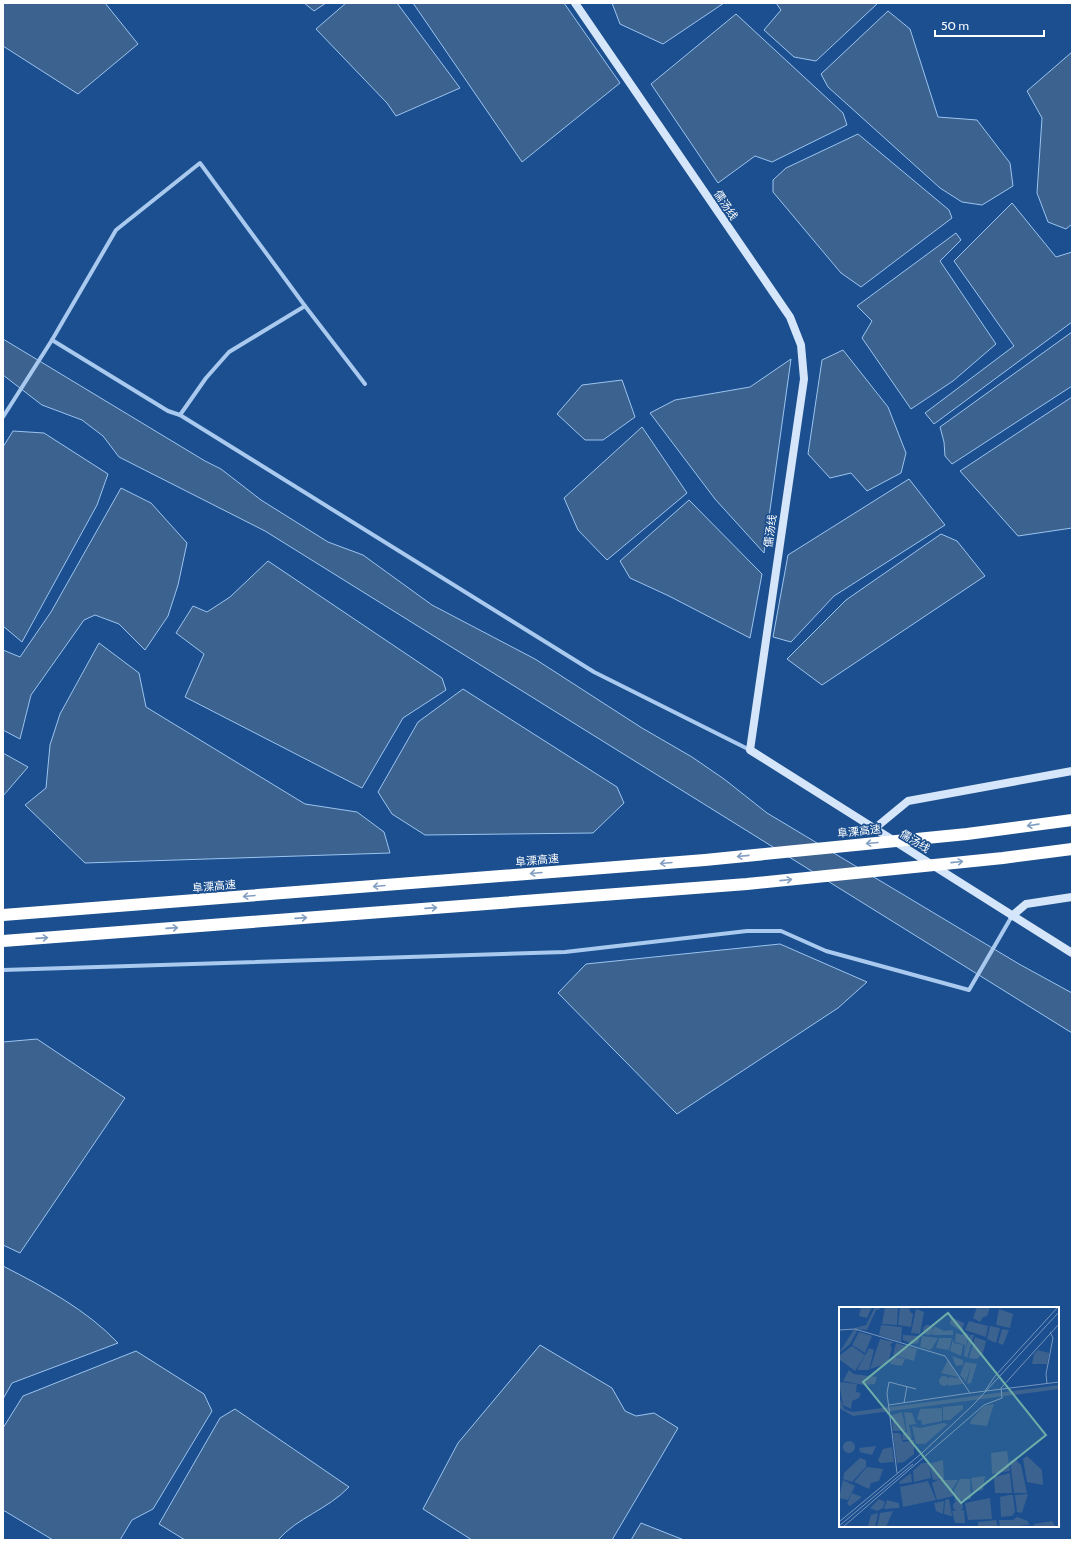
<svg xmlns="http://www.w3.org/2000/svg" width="1075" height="1543" font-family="Cabin,'Noto Sans SC',sans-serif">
<rect width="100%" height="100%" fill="#1b4f8f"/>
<g fill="#3c6290" stroke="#9cc4f0">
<polygon points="3,3 105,3 138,44 78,94 3,46"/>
<polygon points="304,3 326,3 314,11"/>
<polygon points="346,3 397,3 460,88 396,116 387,103 316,29"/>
<polygon points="413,3 564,3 620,83 522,162"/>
<polygon points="612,3 724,3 663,44 620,24"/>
<polygon points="776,3 878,3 816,61 794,57 764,30 781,10"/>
<polygon points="888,11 910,29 938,117 977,120 1010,163 1013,186 982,205 962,202 940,188 828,87 821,74"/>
<polygon points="736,14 843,113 847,125 772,162 755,156 718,183 651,84"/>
<polygon points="1072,52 1072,224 1066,229 1048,222 1037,193 1042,118 1027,91"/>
<polygon points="858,134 949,210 952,218 861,287 841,273 773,192 773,180 786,168"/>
<polygon points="1012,203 1056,257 1072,252 1072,322 934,424 925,413 1014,346 954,261"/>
<polygon points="956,233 961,240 940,261 996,344 953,381 911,409 862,338 872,321 857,306"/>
<polygon points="1072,332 1072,386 952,464 945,456 944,442 940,427"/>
<polygon points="3,339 205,461 221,469 261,500 328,542 363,555 432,605 535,659 642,728 692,757 724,779 767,813 1019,964 1072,993 1072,1033 265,531 119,457 103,436 82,420 42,405 3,375"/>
<polygon points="843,350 888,407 906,453 901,473 867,491 851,473 830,478 808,454 822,360"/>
<polygon points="791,359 764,553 715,499 650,413 675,400 750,387"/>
<polygon points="622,380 635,417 603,440 585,440 557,414 582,385"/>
<polygon points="1072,397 1072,528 1018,536 960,471"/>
<polygon points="642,427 687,493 607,560 578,530 564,498"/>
<polygon points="13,431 44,433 108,474 97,505 22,642 3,626 3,447"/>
<polygon points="909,479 945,525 834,596 791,642 773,637 788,555"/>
<polygon points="121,488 151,503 187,543 178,585 168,616 145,650 119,624 95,615 84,620 31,695 20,739 3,730 3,650 20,657 51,612"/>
<polygon points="689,500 762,574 750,638 669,596 630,578 620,561"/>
<polygon points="941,534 957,541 985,576 822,685 787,659 846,600"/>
<polygon points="268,561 442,678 446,690 403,718 362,788 185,697 204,654 176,633 193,606 207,612 230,597"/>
<polygon points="99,643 139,673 146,707 305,804 357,812 384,832 390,853 85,863 25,805 46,788 50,745 60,714"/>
<polygon points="463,689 617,787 624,803 593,833 425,835 392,814 378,792 418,722"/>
<polygon points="3,753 28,767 3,796"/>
<polygon points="780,944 867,982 838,1008 677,1114 558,993 586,964"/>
<polygon points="37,1039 125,1098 20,1253 3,1245 3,1042"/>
<path d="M3,1266C44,1287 87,1310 118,1343L12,1383L3,1399Z"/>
<polygon points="540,1345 612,1388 625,1411 636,1416 654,1413 678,1428 612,1540 472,1540 423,1509 458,1443"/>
<polygon points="136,1351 204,1394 212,1411 153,1509 132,1520 120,1540 53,1540 3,1510 3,1428 23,1396"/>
<path d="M235,1409L349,1487C327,1510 298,1517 278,1540H185L159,1524L220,1418Z"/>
<polygon points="641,1523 684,1540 631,1540"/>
</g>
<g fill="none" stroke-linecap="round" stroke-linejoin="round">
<g stroke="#a9c9ee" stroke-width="4">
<polyline points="52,340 168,411 180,415 594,672 750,750"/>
<polyline points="180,415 206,378 229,352 305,306"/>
<polyline points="3,417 52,340 116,230 200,163 305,306 365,384"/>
<polyline points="3,970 565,952 747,931 781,931 826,951 969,990 1012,916"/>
</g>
<g stroke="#d6e6fa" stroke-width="8">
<polyline points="575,3 790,317 801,345 804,379 750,750 1072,953"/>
<polyline points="874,829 908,801 1072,771"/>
<polyline points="1012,916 1026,904 1072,897"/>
</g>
<g stroke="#fff" stroke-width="12">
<polyline points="3,915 705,860 967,834 1072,820"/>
<polyline points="3,941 747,884 1003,858 1072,849"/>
</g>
</g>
<defs><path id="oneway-shaft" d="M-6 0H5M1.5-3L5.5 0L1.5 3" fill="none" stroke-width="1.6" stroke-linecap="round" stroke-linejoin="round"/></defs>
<g stroke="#829ec1">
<use href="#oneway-shaft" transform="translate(1033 825) rotate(172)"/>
<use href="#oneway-shaft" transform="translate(872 843) rotate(175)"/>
<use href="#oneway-shaft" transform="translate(743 856) rotate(174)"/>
<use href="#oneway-shaft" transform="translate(957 862) rotate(-6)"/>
<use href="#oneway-shaft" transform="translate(666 863) rotate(175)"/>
<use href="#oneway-shaft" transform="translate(536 873) rotate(175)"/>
<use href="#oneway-shaft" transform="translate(786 880) rotate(-6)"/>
<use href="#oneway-shaft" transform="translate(379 886) rotate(175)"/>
<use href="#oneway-shaft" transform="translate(249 896) rotate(175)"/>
<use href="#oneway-shaft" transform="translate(431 908) rotate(-4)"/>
<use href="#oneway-shaft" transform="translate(301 918) rotate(-4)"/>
<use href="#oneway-shaft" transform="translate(172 928) rotate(-4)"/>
<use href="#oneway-shaft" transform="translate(42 938) rotate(-4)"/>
</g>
<g text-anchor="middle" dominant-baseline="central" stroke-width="3.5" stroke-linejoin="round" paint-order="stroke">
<g font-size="11" fill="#fff" stroke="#1b4f8f">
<text transform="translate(726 205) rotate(56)">儒汤线</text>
<text transform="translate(770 531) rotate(-82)">儒汤线</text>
<text transform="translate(859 831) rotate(-6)">阜溧高速</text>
<text transform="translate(915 841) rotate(32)">儒汤线</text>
<text transform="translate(537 860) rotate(-5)">阜溧高速</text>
<text transform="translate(214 886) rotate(-5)">阜溧高速</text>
</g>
</g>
<g transform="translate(839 1307)">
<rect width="220" height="220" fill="#1b4f8f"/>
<path d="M22,0H33L28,11L20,9ZM36,0L42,2L37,3L28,23L19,22L11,37L0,46L16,21L27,18ZM46,0H59L58,18L43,17ZM61,0H70L71,5L74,7L72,20L59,18ZM138,0H151L148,9L144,10L141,15L134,11ZM77,2L85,5L81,27L72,26ZM160,2L174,7L171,21L157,18ZM112,10L125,16L123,25L111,17ZM130,14L149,19L147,30L126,23ZM84 23a5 5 0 1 1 10 0a5 5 0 1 1-10 0ZM42,18L63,20L62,35L40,28ZM95,19L105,24L114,23V28H93ZM151,19L161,21L157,36L148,32ZM163,22L170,23L164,38L159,36ZM20,25L33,29L26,46L13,38ZM125,25L130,27L125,49L126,38L116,35L117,26L123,28ZM64,28L81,29L79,36L74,37L64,33ZM131,28H135L128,51L125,49ZM83,29L99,31L92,43L81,40ZM136,30L147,34L144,46L138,52L130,51ZM100,31H113L110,43L97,41ZM41,32L55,35L51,38L53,41L49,56L31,62ZM114,32L115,36L124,38L122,49L111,44ZM57,36L78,42L75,54L54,48ZM13,39L26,48L16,64L0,52V49ZM30,41L35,43L30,63H18ZM199,43L210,46L208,57H193L195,47ZM53,49L66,52L63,59L51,57ZM113,49L124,53V58L117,59ZM109,53L119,70L102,66ZM126,55L138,57L132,76L128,77L132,58L127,75L121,68ZM10,63L15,67L38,70L36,77L25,78L4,74ZM100 74a5 5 0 1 1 10 0a5 5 0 1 1-10 0ZM110,70L121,71L124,77L109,79ZM0,75L18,77L17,85L22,86L20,91L13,94L12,102L4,98ZM220,78V82L14,109L0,101V89L5,102L13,105ZM155,97L148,119L131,117L132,113L145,99ZM124,98V102L111,113H104V100ZM103,101V114L83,118L82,113H78L81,102ZM63,105L67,124H54L53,108ZM65,105L73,106L77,117L70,118L73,132L64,133L63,127L68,125ZM104,116L109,117L86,137H77L73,119L81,121ZM54,126H61L64,135L75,133V147L65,155L58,156ZM4 140a6 6 0 1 1 12 0a6 6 0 1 1-12 0ZM37,139L33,148L21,145L20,141ZM53,140L55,155L41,156L39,153L44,142ZM168,144L171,164L153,167L152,146ZM188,149L203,163L204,178L188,175L184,152ZM21,151L27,153V160L13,175L4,172L5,166ZM176,152L182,158L188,186H175L171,154ZM104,153L105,172L94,173L90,157ZM83,156H90L92,171L75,175L74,164ZM28,160L44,162L40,174L32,176L30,182L15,175ZM72,166L73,175L61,177L60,175ZM171,166L173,186H156L155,170ZM146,169L144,183L134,185L132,171ZM121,172H131L132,192L116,194L115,183ZM4,173L16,179L9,193L0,191ZM99,173H119L113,183L114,189L98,193L93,176ZM89,174L97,193L64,200L61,180ZM13,186L23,190L11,199L8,197ZM189,187L183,206L178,205L176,188ZM170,188H174L176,205L173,209L162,210L161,190ZM151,191L153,212L129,213L126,196ZM40,192L46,195L44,201L38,204L31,201ZM110,192L113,209H112L105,207L106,193ZM48,193L60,196V201L45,202ZM114 199a5 5 0 1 1 10 0a5 5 0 1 1-10 0ZM105,194L104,207L97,204L95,196ZM125,203L126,216H116L113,204ZM54,204L47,220H38L41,206ZM39,206L36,220L29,219L32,208ZM178,210L189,214L190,218L161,220L160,213H174ZM157,213L159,220H139V215ZM213,214L217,220H194L195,217Z" fill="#3c6290"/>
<path fill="none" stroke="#7695bc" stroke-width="1" d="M0,23L16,22L106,49L131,86L220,75M208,77L207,67L214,31L211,25M146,84L156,69L219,0M65,96L68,79M50,98L131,86M58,166L48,86L50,75L77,82M0,215L83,146L134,98L220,5M0,219L74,157M4,220L145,98L163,91L162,81L220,17"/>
<path fill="#6fada8" fill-opacity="0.15" stroke="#6fada8" stroke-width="2" d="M109,6L207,128L122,196L24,75Z"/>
<rect width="220" height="220" fill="none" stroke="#fff" stroke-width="2"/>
</g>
<rect width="1075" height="1543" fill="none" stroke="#ffffff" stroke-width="8"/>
<path d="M935 30v6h109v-6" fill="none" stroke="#ffffff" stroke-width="2"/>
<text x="941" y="30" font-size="12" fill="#ffffff" stroke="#1b4f8f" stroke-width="3" paint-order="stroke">50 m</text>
</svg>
